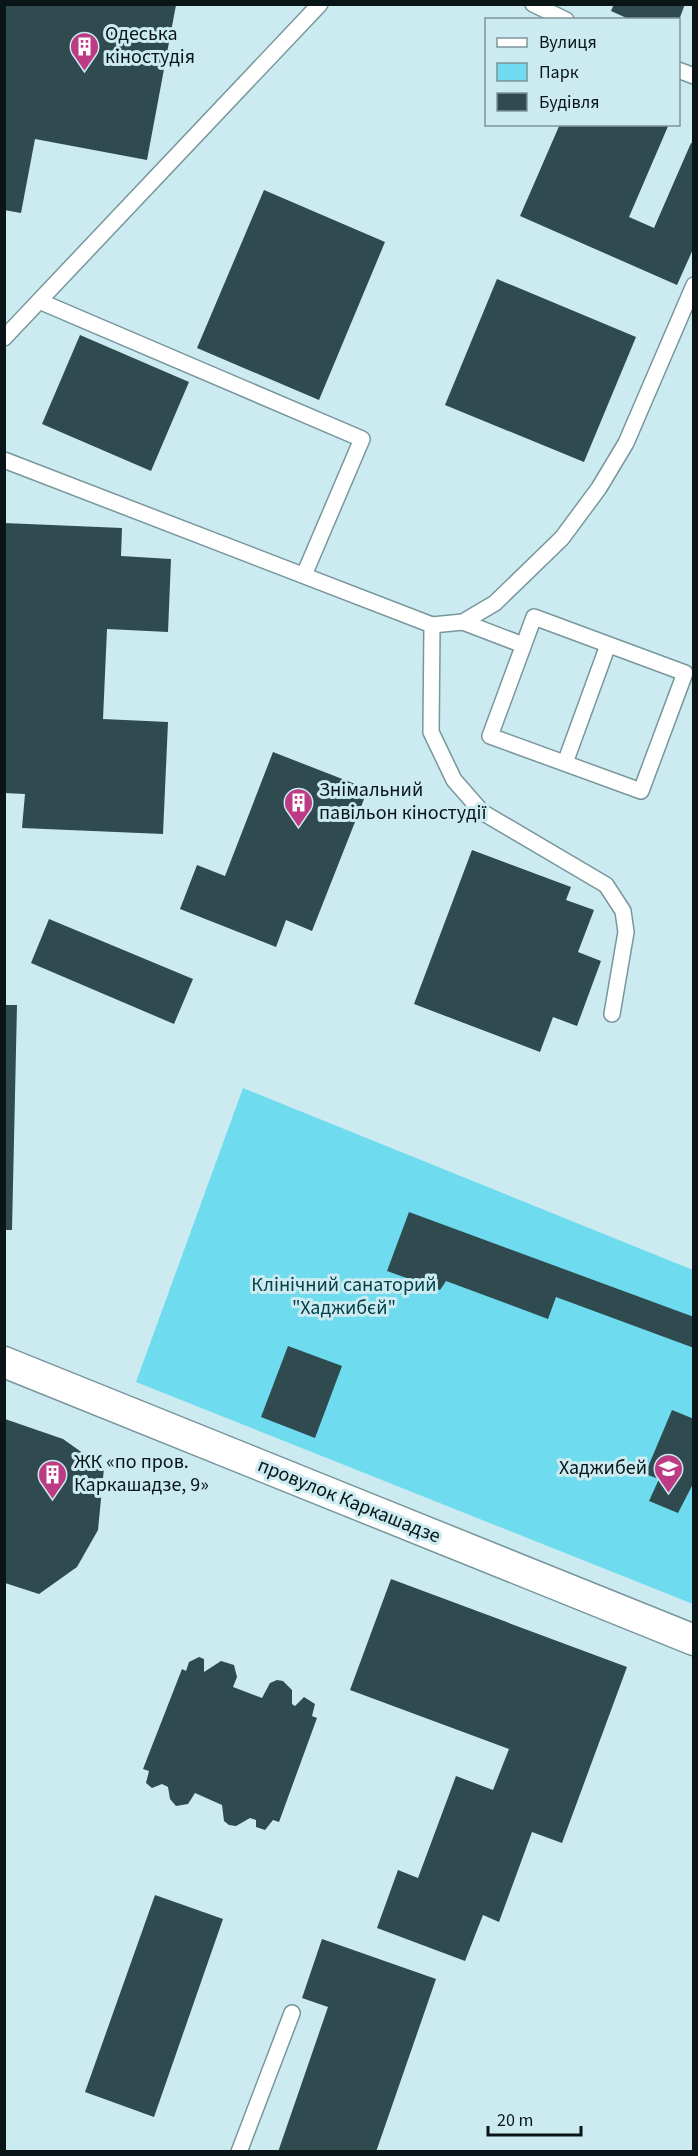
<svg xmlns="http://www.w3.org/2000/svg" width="698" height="2156" font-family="'Source Sans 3',sans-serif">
<rect width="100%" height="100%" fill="#cbebf1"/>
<polygon fill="#6fdbee" points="243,1088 693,1270 693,1604 136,1382"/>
<g fill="#2f4b50">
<polygon points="614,4 685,4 679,20 631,20 611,11"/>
<polygon points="4,5 176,5 147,160 35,139 21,213 4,210"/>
<polygon points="560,124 669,124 629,217 654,228 691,143 694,144 694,247 677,285 520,216"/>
<polygon points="264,190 385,242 319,400 197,348"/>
<polygon points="497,279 636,337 584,462 445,405"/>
<polygon points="80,335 189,382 151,471 42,424"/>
<polygon points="4,523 122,528 121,556 171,559 168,632 107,629 103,719 168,722 163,834 22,828 25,794 4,793"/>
<polygon points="273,752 368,789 312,931 286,920 276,947 180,909 197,865 225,876"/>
<polygon points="472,850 571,887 566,900 594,910 578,952 601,961 577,1026 553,1017 540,1052 414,1004"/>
<polygon points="49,919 193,979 174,1024 31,963"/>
<polygon points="4,1005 17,1005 12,1230 4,1230"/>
<polygon points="409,1212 694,1317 694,1348 556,1297 548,1319 446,1281 440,1290 387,1271"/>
<polygon points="288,1346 342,1366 315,1438 261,1417"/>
<polygon points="672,1410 694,1419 694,1482 678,1513 649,1501 659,1479 645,1474"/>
<polygon points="5,1419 63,1439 104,1468 98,1530 77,1567 39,1594 5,1583"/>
<polygon points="391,1579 627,1667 562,1843 532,1832 499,1922 483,1915 465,1961 377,1928 398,1870 418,1878 456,1776 493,1790 509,1749 350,1690"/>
<polygon points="199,1657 204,1659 204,1672 221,1661 234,1665 237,1677 233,1687 262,1698 270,1683 277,1680 283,1681 292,1690 292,1704 295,1706 304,1697 315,1704 312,1716 317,1718 279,1822 273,1820 265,1830 256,1827 256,1820 250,1818 236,1826 229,1825 224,1821 222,1805 195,1793 188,1804 176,1806 170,1799 168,1787 162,1784 152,1788 146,1783 149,1771 143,1769 182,1669 186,1671 189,1662"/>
<polygon points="155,1895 223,1919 154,2117 85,2092"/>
<polygon points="322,1939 436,1979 376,2152 278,2152 328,2007 302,1998"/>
</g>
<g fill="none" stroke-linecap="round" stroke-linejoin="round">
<defs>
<g id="service">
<polyline points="533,4 566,20"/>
<polyline points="678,70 694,76"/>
<polyline points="39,301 362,439 304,575"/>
<polyline points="4,338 320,4"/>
<polyline points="4,460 432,625 463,622 495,603 562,538 599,488 626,443 694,285"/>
<polygon points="534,617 685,673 641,791 490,736"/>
<polyline points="463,622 523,645"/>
<polyline points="432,625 431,732 454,780 482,812 606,885 623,911 626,932 612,1014"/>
<polyline points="565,763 608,645"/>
<polyline points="239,2152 292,2013"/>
</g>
<polyline id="minor" points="4,1362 694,1640"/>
</defs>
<use href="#service" stroke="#78979c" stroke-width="18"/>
<use href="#minor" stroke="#78979c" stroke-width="33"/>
<use href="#service" stroke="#fff" stroke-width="15"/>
<use href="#minor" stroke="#fff" stroke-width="30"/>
</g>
<defs>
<symbol id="building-pin" viewBox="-11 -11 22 30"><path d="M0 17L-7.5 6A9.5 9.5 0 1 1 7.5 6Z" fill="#bc3b84" stroke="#cbebf1"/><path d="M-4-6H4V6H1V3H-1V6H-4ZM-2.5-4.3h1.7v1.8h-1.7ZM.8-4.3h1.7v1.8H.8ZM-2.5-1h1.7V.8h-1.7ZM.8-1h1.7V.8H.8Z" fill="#fff"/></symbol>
<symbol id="school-pin" viewBox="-11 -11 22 30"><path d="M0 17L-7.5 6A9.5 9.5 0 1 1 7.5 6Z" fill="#bc3b84" stroke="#cbebf1"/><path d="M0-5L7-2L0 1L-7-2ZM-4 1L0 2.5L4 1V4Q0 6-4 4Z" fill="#fff"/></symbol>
</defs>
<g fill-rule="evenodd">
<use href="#building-pin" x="68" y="30" width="33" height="45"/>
<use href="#building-pin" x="282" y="786" width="33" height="45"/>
<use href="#school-pin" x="652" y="1452" width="33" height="45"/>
<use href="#building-pin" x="36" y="1458" width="33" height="45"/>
</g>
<g text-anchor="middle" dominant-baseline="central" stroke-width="6" stroke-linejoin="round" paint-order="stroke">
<g font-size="20" fill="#091517" stroke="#cbebf1" text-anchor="start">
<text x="105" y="34">Одеська<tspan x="105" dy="23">кіностудія</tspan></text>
<text x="319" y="790">Знімальний<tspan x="319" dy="23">павільон кіностудії</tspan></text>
<text x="74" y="1462">ЖК «по пров.<tspan x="74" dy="23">Каркашадзе, 9»</tspan></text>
<text x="647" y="1468" text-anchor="end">Хаджибей</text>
</g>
<g font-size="20" fill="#034049" stroke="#cbebf1">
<text x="344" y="1285">Клінічний санаторий<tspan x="344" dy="23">"Хаджибєй"</tspan></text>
</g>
<g font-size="20" fill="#091517" stroke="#cbebf1">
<text transform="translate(349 1501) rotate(22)">провулок Каркашадзе</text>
</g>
</g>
<rect width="698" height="2156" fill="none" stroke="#091517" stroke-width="12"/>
<rect x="485" y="18" width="195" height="108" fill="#cbebf1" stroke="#7d959a" stroke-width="1.5"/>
<rect x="497" y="38" width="30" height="9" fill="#ffffff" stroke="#7d959a" stroke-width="1.5"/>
<text x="539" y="48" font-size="18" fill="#091517">Вулиця</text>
<rect x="497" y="63" width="30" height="18" fill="#6fdbee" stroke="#7d959a" stroke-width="1.5"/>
<text x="539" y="78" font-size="18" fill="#091517">Парк</text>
<rect x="497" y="93" width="30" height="18" fill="#2f4b50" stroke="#7d959a" stroke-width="1.5"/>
<text x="539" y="108" font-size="18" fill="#091517">Будівля</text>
<path d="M488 2126v9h93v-9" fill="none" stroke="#091517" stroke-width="3"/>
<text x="497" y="2126" font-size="18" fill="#091517" stroke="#cbebf1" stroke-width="4.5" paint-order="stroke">20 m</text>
</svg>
